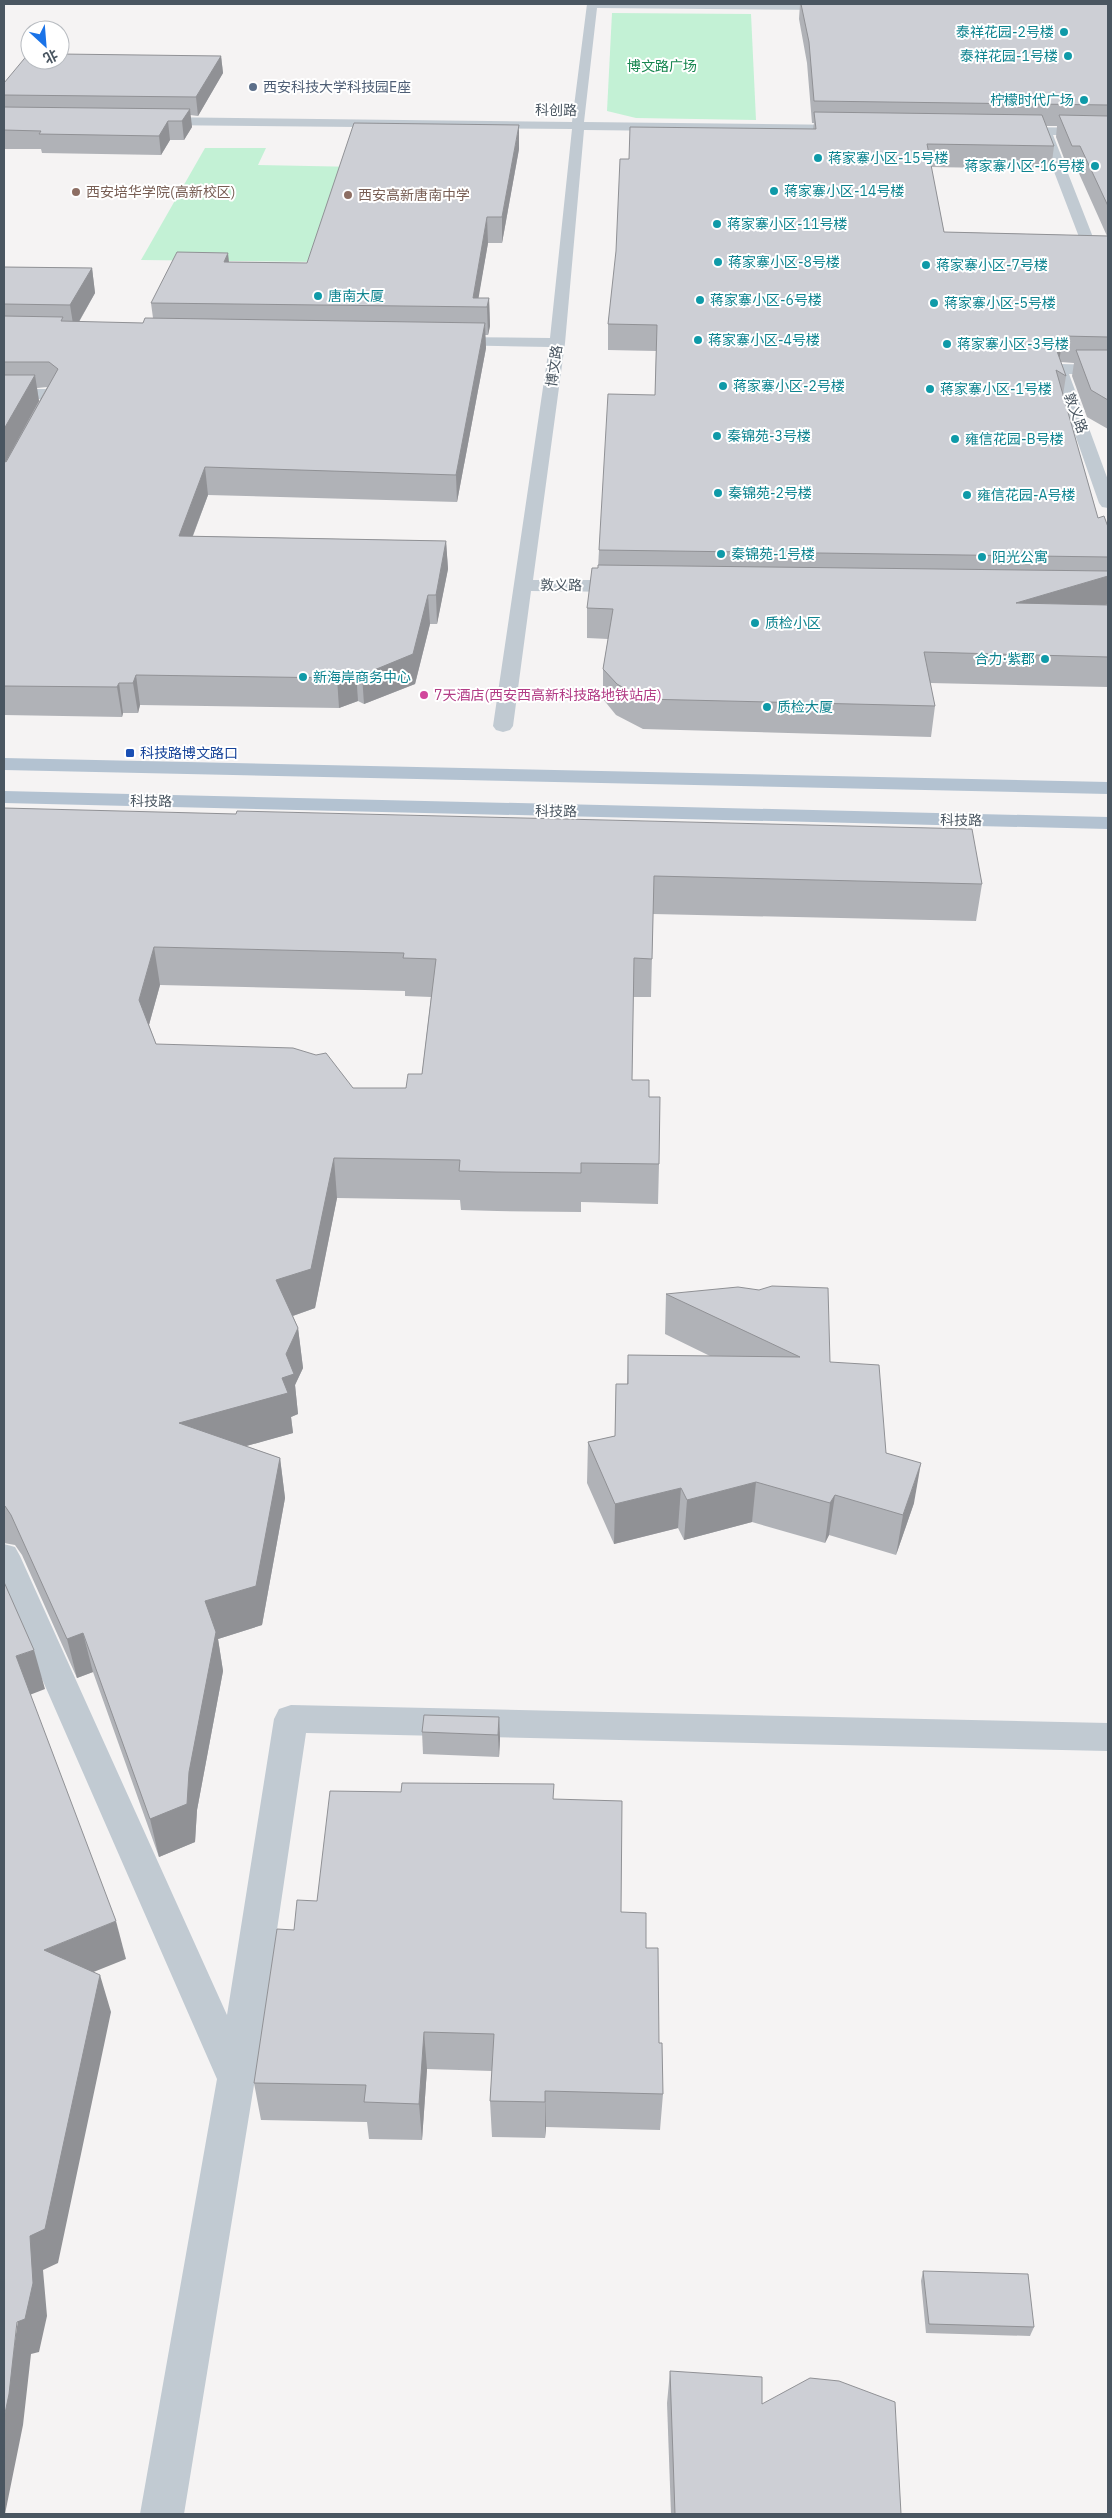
<svg xmlns="http://www.w3.org/2000/svg" width="1112" height="2518" font-family="'IBM Plex Sans','Noto Sans SC',sans-serif">
<rect width="100%" height="100%" fill="#f5f3f3"/>
<g fill="#c3f1d5">
<polygon points="612,13 751,14 756,120 636,118 607,111"/>
<polygon points="205,148 266,148 258,165 463,169 322,262 141,260"/>
</g>
<g fill="none" stroke-linecap="round" stroke-linejoin="round">
<g fill="#c1cad2" fill-rule="evenodd">
<polygon points="587,4 837,4 838,7 833,10 597,8 584,122 849,125 855,129 849,133 584,130 565,343 533,580 627,580 633,582 636,586 633,590 627,592 531,591 513,726 510,730 503,732 496,730 493,726 549,347 448,345 441,341 448,337 550,338 572,129 155,125 149,121 155,117 572,122"/>
<polygon points="1012,127 1108,128 1108,136 1053,135 1098,250 1096,253 1086,253 1084,250 1040,135 1008,134 1006,131"/>
<polygon points="1060,364 1108,365 1108,375 1069,374 1108,480 1108,508 1102,507 1099,503 1052,369"/>
<polygon points="4,389 52,389 60,394 12,483 10,487 4,488 4,468 42,399 4,399"/>
<polygon points="4,1544 15,1547 20,1556 227,2015 274,1719 279,1709 291,1705 1108,1723 1108,1751 306,1733 255,2079 184,2514 140,2514 217,2079 4,1592"/>
</g>
<g fill="#b3c2d1" fill-rule="evenodd">
<polygon points="4,758 1108,782 1108,794 4,770"/>
<polygon points="4,791 1108,817 1108,829 4,803"/>
</g>
</g>
<g fill="#b0b2b7" fill-rule="evenodd">
<path d="M800,4H1108V429L1087,417L1072,376L1074,363L1061,362L1066,376L1063,395L1098,518L1108,527V604L1106,605H1108V687L930,683L935,706L931,737L643,729L616,715L603,699V669L608,639L587,638V608L598,568L599,550L655,395L656,351L608,350V324L629,159L813,129L814,123H812L807,63L799,19ZM1046,126H1057L1056,137L1068,169H1077L1107,236L944,232L931,167L1051,169L1054,146Z"/>
<polygon points="221,56 223,73 198,116 190,115 192,127 184,140 170,140 161,155 42,153 41,149 4,149 4,83"/>
<path d="M519,149L502,243H488L478,298H489L490,326L488,335H485L486,348L457,502L208,495L193,536L446,541L448,569L437,624H430L415,684L364,704L358,701L339,708L140,705L138,713H123L122,717L4,715V267L92,268L95,293L79,322L143,323L153,318L151,303L229,262L307,263ZM47,387L5,462L39,401L37,388Z"/>
<path d="M4,808L982,884L976,921L653,914L651,997H633L632,1080L649,1097L659,1164L658,1204L581,1202V1212L497,1211L461,1210L460,1200L337,1198L315,1308L293,1316L298,1328L303,1368L295,1385L298,1414L291,1417L293,1433L246,1446L280,1458L285,1498L262,1625L218,1639L223,1671L197,1810L195,1842L159,1857L93,1672L77,1678L22,1555L15,1545L4,1543ZM160,985L405,991V996L431,997L422,1074L406,1088H353L156,1044L149,1025Z"/>
<polygon points="666,1294 830,1362 886,1453 914,1503 896,1555 829,1535 825,1543 752,1522 684,1540 678,1528 614,1544 587,1483 588,1442 615,1436 616,1384 627,1384 628,1355 710,1356 665,1334"/>
<polygon points="499,1717 500,1739 499,1757 423,1754 422,1732"/>
<polygon points="554,1799 621,1912 646,1948 659,2043 663,2094 660,2130 546,2127 545,2138 492,2137 490,2101 492,2071 427,2069 422,2140 369,2139 367,2122 261,2120 254,2083 294,1930 317,1901"/>
<polygon points="923,2271 1034,2327 1030,2336 926,2333 921,2281"/>
<polygon points="670,2371 762,2404 901,2514 671,2514 667,2403"/>
</g>
<g fill="#909195">
<polygon points="221,56 223,73 198,116 196,97"/>
<polygon points="190,109 192,127 184,140 182,121"/>
<polygon points="168,121 170,140 161,155 159,136"/>
<polygon points="519,125 519,149 502,243 502,217"/>
<polygon points="487,217 488,243 477,307 473,298"/>
<polygon points="228,253 231,280 224,262"/>
<polygon points="92,268 95,293 74,330 70,305"/>
<polygon points="489,298 490,326 488,335 487,307"/>
<polygon points="485,323 486,348 457,502 456,475"/>
<polygon points="1063,336 1059,362 1054,343"/>
<polygon points="35,375 39,401 4,465 4,429"/>
<polygon points="205,467 208,495 182,564 179,536"/>
<polygon points="446,541 448,569 437,624 436,595"/>
<polygon points="1108,576 1108,604 1011,633 1016,603"/>
<polygon points="428,595 430,624 415,684 364,704 362,675"/>
<polygon points="356,671 358,701 339,708 337,678"/>
<polygon points="136,675 140,705 138,713 133,683"/>
<polygon points="119,683 123,713 122,717 117,687"/>
<polygon points="154,947 160,985 145,1039 139,1000"/>
<polygon points="334,1158 337,1198 315,1308 281,1320 276,1280"/>
<polygon points="298,1328 303,1368 295,1385 298,1414 291,1417 293,1433 186,1463 179,1423 282,1378 286,1354"/>
<polygon points="280,1458 285,1498 262,1625 218,1639 223,1671 197,1810 195,1842 159,1857 150,1819 189,1772 205,1601"/>
<polygon points="921,1463 914,1503 896,1555 903,1515"/>
<polygon points="756,1482 752,1522 684,1540 687,1500"/>
<polygon points="681,1488 678,1528 614,1544 615,1504"/>
<polygon points="835,1495 829,1535 825,1543 830,1503"/>
<polygon points="83,1633 93,1672 77,1678 67,1639"/>
<polygon points="34,1650 45,1689 27,1696 16,1656"/>
<polygon points="499,1717 500,1739 499,1757 498,1735"/>
<polygon points="116,1921 126,1959 56,1987 44,1950"/>
<polygon points="100,1975 111,2012 58,2263 43,2270 47,2316 39,2352 31,2354 23,2425 5,2514 4,2514 4,2418 30,2236"/>
<polygon points="424,2032 427,2069 422,2140 419,2104"/>
<polygon points="545,2091 546,2127 545,2138"/>
</g>
<g fill="#cdcfd5" stroke="#909195" fill-rule="evenodd">
<polygon points="801,4 1108,4 1108,105 814,101 809,42"/>
<polygon points="29,53 30,53 30,60 60,60 60,54 221,56 196,97 4,95 4,83"/>
<polygon points="4,107 190,109 182,121 168,121 159,136 39,134 41,131 4,130"/>
<polygon points="814,112 1042,115 1054,146 927,144 944,232 1108,236 1108,337 1063,336 1054,343 1066,376 1056,370 1098,518 1104,516 1108,527 1108,557 599,550 608,394 655,395 657,325 608,324 616,251 620,159 629,159 630,127 816,129"/>
<polygon points="1059,115 1108,116 1108,206 1080,146 1072,146"/>
<polygon points="354,123 519,125 502,217 487,217 473,298 489,298 487,307 151,303 177,252 228,253 224,262 307,263"/>
<polygon points="4,267 92,268 70,305 4,304"/>
<polygon points="4,316 63,317 61,321 143,323 145,318 485,323 456,475 205,467 179,536 446,541 436,595 428,595 413,654 362,675 356,671 337,678 136,675 133,683 119,683 117,687 4,686 4,461 6,462 58,369 49,362 4,362"/>
<polygon points="1076,350 1108,350 1108,400 1091,390"/>
<polygon points="4,375 35,375 4,429"/>
<polygon points="598,565 1108,571 1108,576 1016,603 1108,605 1108,657 924,652 935,706 643,699 617,684 603,669 613,609 587,608 592,568 598,568"/>
<path d="M4,808L236,814L237,811L972,829L982,884L654,876L652,959L634,958L632,1080H649V1097H660L659,1164L581,1163V1173L496,1172L459,1171L460,1160L334,1158L311,1269L276,1280L298,1328L286,1354L294,1374L282,1378L288,1393L179,1423L280,1458L256,1586L205,1601L216,1632L189,1772L187,1804L150,1819L83,1633L67,1639L11,1515L5,1506L4,1505ZM154,947L404,953L403,958L436,959L422,1074H408L406,1088H353L326,1053L316,1055L293,1048L156,1044L139,1000Z"/>
<polygon points="772,1286 828,1288 830,1362 879,1365 886,1453 921,1463 903,1515 835,1495 830,1503 756,1482 687,1500 681,1488 615,1504 588,1442 615,1436 616,1384 628,1384 628,1355 800,1357 666,1294 738,1287 759,1290"/>
<polygon points="4,1582 34,1650 16,1656 116,1921 44,1950 100,1975 45,2229 30,2236 33,2283 25,2319 17,2322 9,2394 4,2418"/>
<polygon points="424,1715 499,1717 498,1735 422,1732"/>
<polygon points="402,1783 554,1784 553,1799 622,1801 621,1912 646,1913 646,1948 658,1948 659,2043 662,2043 663,2094 545,2091 545,2102 490,2101 494,2034 424,2032 419,2104 364,2102 366,2085 254,2083 277,1929 294,1930 297,1900 317,1901 330,1791 401,1792"/>
<polygon points="923,2271 1028,2274 1034,2327 929,2324"/>
<polygon points="670,2371 762,2377 762,2404 810,2378 839,2381 895,2402 901,2514 675,2514"/>
</g>
<g fill="#0f9aa8" stroke="#fff" stroke-width="2">
<circle cx="1064" cy="32" r="5"/>
<circle cx="1068" cy="56" r="5"/>
<circle cx="1084" cy="100" r="5"/>
<circle cx="818" cy="158" r="5"/>
<circle cx="1095" cy="166" r="5"/>
<circle cx="774" cy="191" r="5"/>
<circle cx="717" cy="224" r="5"/>
<circle cx="718" cy="262" r="5"/>
<circle cx="926" cy="265" r="5"/>
<circle cx="318" cy="296" r="5"/>
<circle cx="700" cy="300" r="5"/>
<circle cx="934" cy="303" r="5"/>
<circle cx="698" cy="340" r="5"/>
<circle cx="947" cy="344" r="5"/>
<circle cx="723" cy="386" r="5"/>
<circle cx="930" cy="389" r="5"/>
<circle cx="717" cy="436" r="5"/>
<circle cx="955" cy="439" r="5"/>
<circle cx="718" cy="493" r="5"/>
<circle cx="967" cy="495" r="5"/>
<circle cx="721" cy="554" r="5"/>
<circle cx="982" cy="557" r="5"/>
<circle cx="755" cy="623" r="5"/>
<circle cx="1045" cy="659" r="5"/>
<circle cx="303" cy="677" r="5"/>
<circle cx="767" cy="707" r="5"/>
</g>
<circle fill="#5c6f8a" stroke="#fff" stroke-width="2" cx="253" cy="87" r="5"/>
<g fill="#8d6e63" stroke="#fff" stroke-width="2">
<circle cx="76" cy="192" r="5"/>
<circle cx="348" cy="195" r="5"/>
</g>
<circle fill="#d1479c" stroke="#fff" stroke-width="2" cx="424" cy="695" r="5"/>
<rect fill="#1a4fb4" stroke="#fff" stroke-width="2" x="125" y="748" width="10" height="10" rx="2.5"/>
<g text-anchor="middle" dominant-baseline="central" stroke-width="4" stroke-linejoin="round" paint-order="stroke">
<g font-size="14" fill="#0d838f" stroke="#fff" text-anchor="start">
<text x="1054" y="32" text-anchor="end">泰祥花园-2号楼</text>
<text x="1058" y="56" text-anchor="end">泰祥花园-1号楼</text>
<text x="1074" y="100" text-anchor="end">柠檬时代广场</text>
<text x="828" y="158">蒋家寨小区-15号楼</text>
<text x="1085" y="166" text-anchor="end">蒋家寨小区-16号楼</text>
<text x="784" y="191">蒋家寨小区-14号楼</text>
<text x="727" y="224">蒋家寨小区-11号楼</text>
<text x="728" y="262">蒋家寨小区-8号楼</text>
<text x="936" y="265">蒋家寨小区-7号楼</text>
<text x="328" y="296">唐南大厦</text>
<text x="710" y="300">蒋家寨小区-6号楼</text>
<text x="944" y="303">蒋家寨小区-5号楼</text>
<text x="708" y="340">蒋家寨小区-4号楼</text>
<text x="957" y="344">蒋家寨小区-3号楼</text>
<text x="733" y="386">蒋家寨小区-2号楼</text>
<text x="940" y="389">蒋家寨小区-1号楼</text>
<text x="727" y="436">秦锦苑-3号楼</text>
<text x="965" y="439">雍信花园-B号楼</text>
<text x="728" y="493">秦锦苑-2号楼</text>
<text x="977" y="495">雍信花园-A号楼</text>
<text x="731" y="554">秦锦苑-1号楼</text>
<text x="992" y="557">阳光公寓</text>
<text x="765" y="623">质检小区</text>
<text x="1035" y="659" text-anchor="end">合力·紫郡</text>
<text x="313" y="677">新海岸商务中心</text>
<text x="777" y="707">质检大厦</text>
</g>
<g font-size="14" fill="#17864f" stroke="#fff">
<text x="662" y="66">博文路广场</text>
</g>
<g font-size="14" fill="#4e5e75" stroke="#fff" text-anchor="start">
<text x="263" y="87">西安科技大学科技园E座</text>
</g>
<g font-size="14" fill="#4a5661" stroke="#fff">
<text transform="translate(556 110) rotate(1)">科创路</text>
<text transform="translate(554 366) rotate(-82)">博文路</text>
<text transform="translate(1076 413) rotate(70)">敦义路</text>
<text transform="translate(561 585) rotate(1)">敦义路</text>
<text transform="translate(151 801) rotate(1)">科技路</text>
<text transform="translate(556 811) rotate(1)">科技路</text>
<text transform="translate(961 820) rotate(1)">科技路</text>
</g>
<g font-size="14" fill="#785e54" stroke="#fff" text-anchor="start">
<text x="86" y="192">西安培华学院(高新校区)</text>
<text x="358" y="195">西安高新唐南中学</text>
</g>
<g font-size="14" fill="#b23c85" stroke="#fff" text-anchor="start">
<text x="434" y="695">7天酒店(西安西高新科技路地铁站店)</text>
</g>
<g font-size="14" fill="#164399" stroke="#fff" text-anchor="start">
<text x="140" y="753">科技路博文路口</text>
</g>
</g>
<rect width="1112" height="2518" fill="none" stroke="#4a5661" stroke-width="10"/>
<g transform="translate(45 45) rotate(154)"><circle r="24" fill="#ffffff" stroke="#b7bbc0"/>
<path d="M0-4L9 19L0 12L-9 19Z" fill="#1a73e8"/>
<text y="-8" font-size="14" font-weight="bold" text-anchor="middle" fill="#4a5661">北</text>
</g>
</svg>
